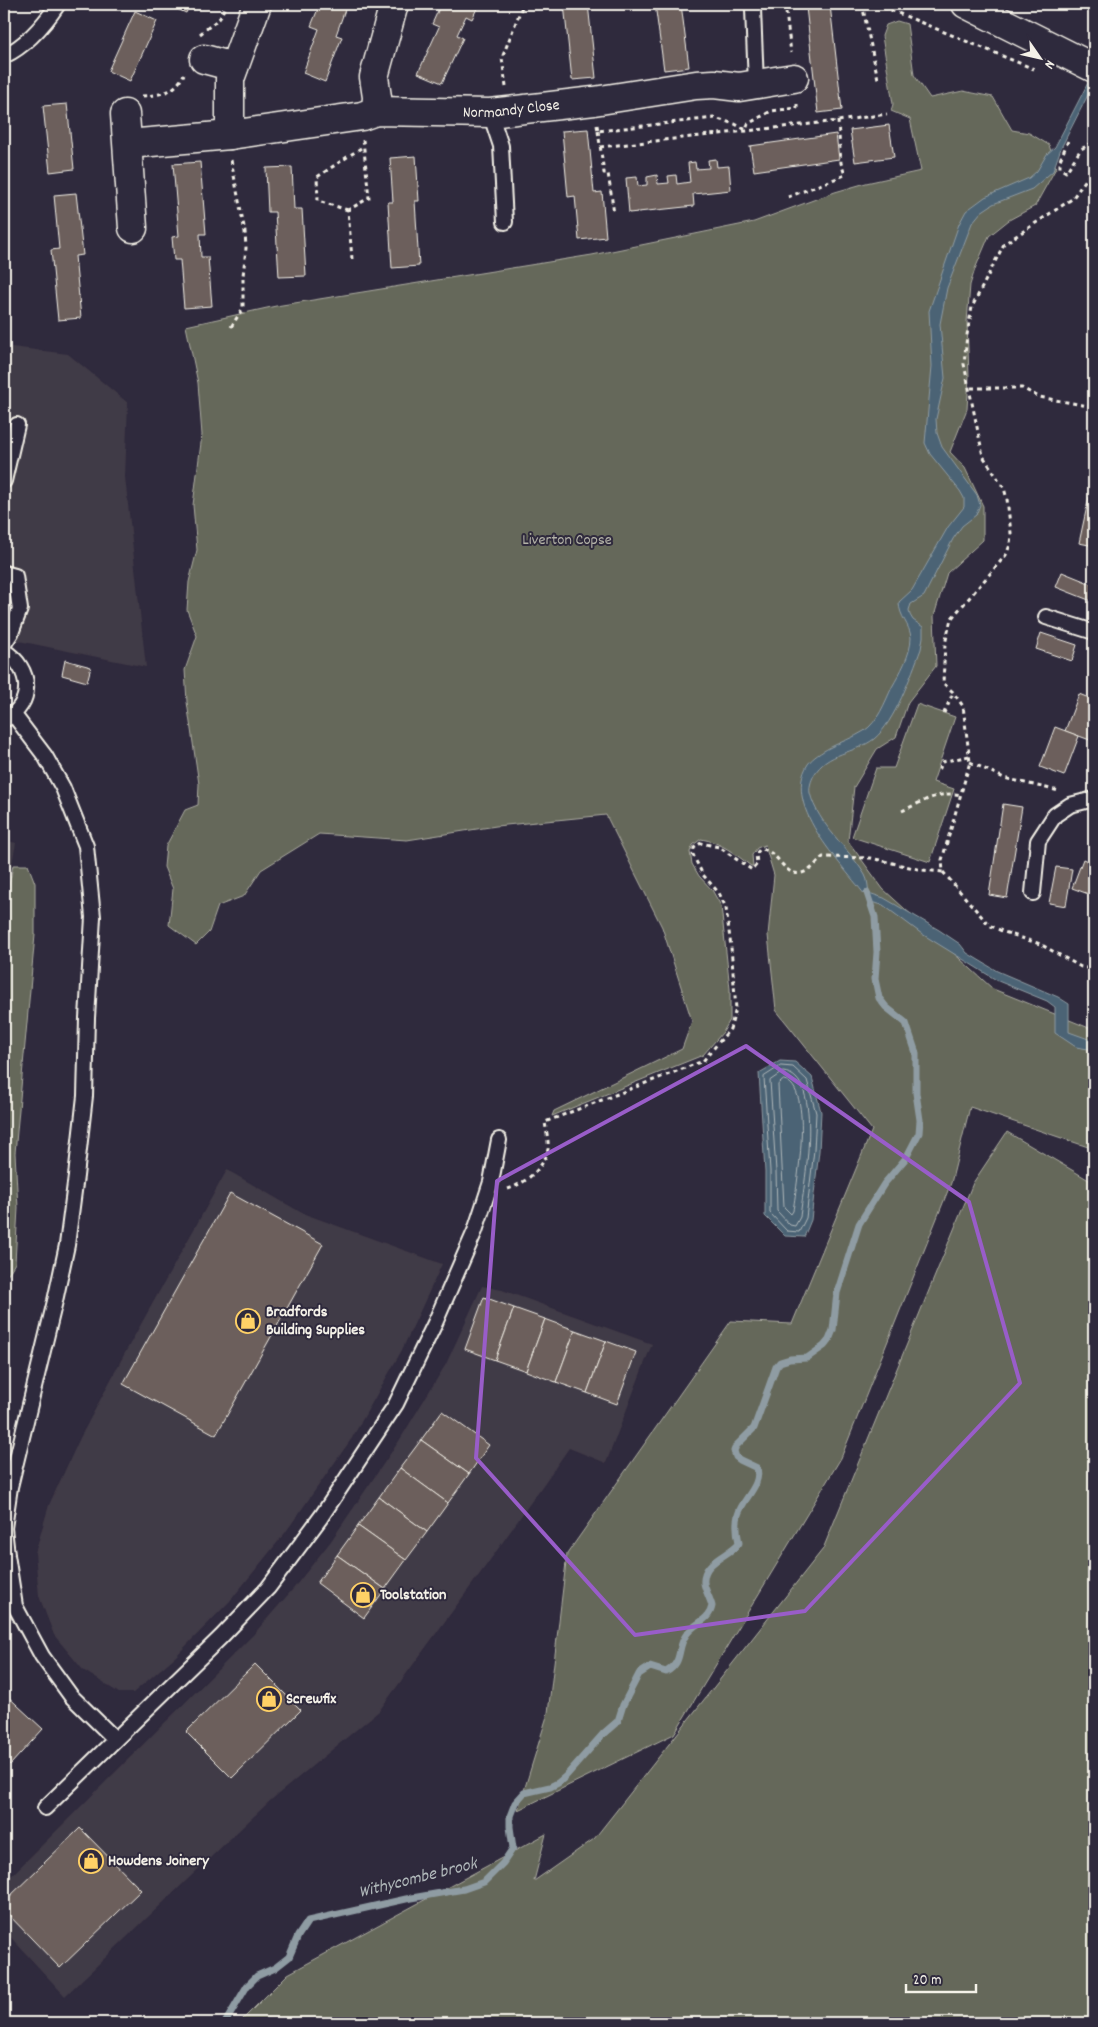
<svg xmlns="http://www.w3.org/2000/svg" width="1098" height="2027" font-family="Dekko,sans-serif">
<rect width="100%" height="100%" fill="#2f2a3d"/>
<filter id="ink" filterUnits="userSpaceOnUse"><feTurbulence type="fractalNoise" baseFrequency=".02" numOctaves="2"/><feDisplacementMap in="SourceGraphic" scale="10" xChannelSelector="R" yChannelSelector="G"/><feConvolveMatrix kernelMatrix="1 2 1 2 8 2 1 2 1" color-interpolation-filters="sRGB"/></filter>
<g filter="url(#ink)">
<g fill="#413a46">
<polygon points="4,346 68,354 128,403 125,477 146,667 4,638"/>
<polygon points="4,840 16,843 4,906"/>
<polygon points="227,1170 302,1213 442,1264 402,1350 352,1438 285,1533 230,1601 175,1657 133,1693 119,1693 83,1670 54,1635 39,1596 35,1553 49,1505 80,1438 126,1351"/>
<polygon points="482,1286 502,1290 652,1344 606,1463 569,1448 493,1556 379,1711 271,1800 65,1996 4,1930 4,1883 253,1635 293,1589 331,1541 399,1441 446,1364"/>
</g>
<g fill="#65685a" stroke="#acaca1">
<path d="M897,21L907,24L914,75L930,98L963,91L993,97L1012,130L1029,133L1049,145L1056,168L1035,206L1009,220L989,236L975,269L970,285L967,322L969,376L967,409L950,452L965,468L983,506V540L947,573L934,616L936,666L908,702L896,737L877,749L854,787L848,841L883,889L993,989L1094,1030V1149L970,1107L951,1183L841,1458L674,1734L518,1810L548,1713L567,1554L731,1321L792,1324L872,1130L776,1010L768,935L774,875L765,845L757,848L752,855L753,866H751C735,854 721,842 701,839L693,845L690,852L692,864L699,876L712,890L721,906L730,989V1020L723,1032L703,1055L552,1116L554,1111L682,1049L692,1021L662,927L606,815L496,826L407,840L319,834L261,870L244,896L218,906L209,932L196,945L169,925L173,889L164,867L166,846L185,810L198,805L199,784L187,702L185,670L197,636L187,610L189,582L197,550L193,505L202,435L198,383L186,326L276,306L592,255L754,222L835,192L866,183L921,171L910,119L891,111L893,104L882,36L886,25Z"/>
<polygon points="917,704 955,717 933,782 954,789 930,862 852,837 876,768 894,768"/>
<polygon points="13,865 28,865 35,883 35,935 15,1153 18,1208 15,1263 4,1281 4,911"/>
<polygon points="1007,1132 1094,1183 1094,2023 239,2023 288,1974 546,1834 534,1881 594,1839 823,1549 973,1183"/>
</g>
<g fill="#4b6375" stroke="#8f9ca3">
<path d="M1094,71V83L1061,148L1053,171L1032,189L993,204L981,212L972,223L947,288L940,324L945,378L936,419L937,433L942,447L977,495L980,505L976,515L962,526L953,539L924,596L911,604L909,610L910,615L913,620L923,627V637L921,649C911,675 895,722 874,739C854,754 827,752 814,775C811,781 809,787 810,793C818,825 849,848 865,875C868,880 868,888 869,893L884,898L939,930L960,944L967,953L997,971L1058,997L1069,1004V1032L1094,1041V1050L1076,1047L1055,1033V1007L1047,1001L998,981L922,934L883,905L870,902C847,868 780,808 808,764C813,757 822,752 829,748C840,742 853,738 864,731C878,722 885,702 892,687C900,673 911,654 911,638C910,624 899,617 899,602L912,590L948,527L964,507V498L960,491L930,454L925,443L932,366L929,311L959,224L966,211L985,197L1029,178L1037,171L1047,154L1055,147Z"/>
<polygon points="780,1061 795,1062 812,1077 821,1112 819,1151 811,1220 804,1237 785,1236 765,1216 765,1172 759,1073"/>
</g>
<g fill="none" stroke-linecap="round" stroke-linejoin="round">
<g stroke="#b0b8ba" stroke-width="1">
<polygon points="781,1066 793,1067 807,1080 816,1113 814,1150 806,1218 799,1232 787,1231 770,1213 770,1171 764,1077"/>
<path d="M783,1072C826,1075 803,1189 800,1217L795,1226L790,1225L777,1211L776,1171L770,1081Z"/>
<path d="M784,1080C815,1086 796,1189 793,1211L791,1214L784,1207L778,1085Z"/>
</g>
<path stroke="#8f9ca3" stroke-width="7" d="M225,2023L247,1986L257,1976L275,1968L289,1957L298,1936L308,1921L406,1899L464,1889L484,1882L503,1863L513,1848L510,1827V1816L515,1803L524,1793L550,1787L558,1783L565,1777L603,1734L618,1721L623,1705L639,1674L650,1667L666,1672C684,1662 676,1649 686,1635C694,1622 709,1622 712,1606C710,1598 705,1590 704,1583C702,1561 729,1556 739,1543C737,1534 736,1523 738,1515C742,1499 762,1486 757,1468L740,1460L736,1457L734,1451L736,1446L754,1428L776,1367L780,1362L790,1359L807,1358L824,1346L829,1340L833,1330L837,1293L859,1224L884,1184L906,1158L919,1133L920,1120L916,1093V1053L906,1023L886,1007L879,998L875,979L877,952L875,917L867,893"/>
</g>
<g fill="#6c5f5b" stroke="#f4f1e8">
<polygon points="166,4 190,4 186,13"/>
<polygon points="320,4 347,4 336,35 342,37 325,82 303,73 319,29 311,26"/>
<polygon points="441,4 448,7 450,4 479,4 472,19 466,16 457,35 463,38 442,83 418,73 439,27 432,24"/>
<polygon points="564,4 588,4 596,78 572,80"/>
<polygon points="655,4 681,4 689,67 664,70"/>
<polygon points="830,5 842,110 818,113 806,7"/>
<polygon points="135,11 157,21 130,81 108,71"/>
<polygon points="67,104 74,169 50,172 43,106"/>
<polygon points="889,125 894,157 855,162 850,130"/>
<polygon points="588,129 594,193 602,192 606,237 579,240 575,196 568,197 562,131"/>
<polygon points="836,134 839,159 754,171 750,146"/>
<polygon points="416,156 419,201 415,201 419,266 392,268 388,202 393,202 390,158"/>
<polygon points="716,159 717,167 729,166 731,190 693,194 694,206 629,213 626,178 637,177 638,186 647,185 647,177 657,175 658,184 669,183 668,176 676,175 677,184 690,182 688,163 695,162 696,169 709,168 708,160"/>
<polygon points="200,162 206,234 200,234 201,257 208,257 212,306 184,308 180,260 174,260 172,237 179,236 173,164"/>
<polygon points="292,167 294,209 302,209 306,276 279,277 275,212 268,212 266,168"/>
<polygon points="76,193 83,255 75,256 81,318 58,320 51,250 59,249 54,195"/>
<polygon points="1089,497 1094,498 1094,546 1079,543"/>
<polygon points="1062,572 1094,585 1094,602 1056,587"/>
<polygon points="1041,633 1077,645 1072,661 1036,649"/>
<polygon points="65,660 91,667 87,682 62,675"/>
<polygon points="1079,694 1094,700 1094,730 1090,740 1065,731"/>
<polygon points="1055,727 1079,736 1064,776 1040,767"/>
<polygon points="1003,804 1022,807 1007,898 989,895"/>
<polygon points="1083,859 1094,864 1094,896 1072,888"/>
<polygon points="1056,867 1072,869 1066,906 1049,903"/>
<polygon points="230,1193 323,1244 216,1435 123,1384"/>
<polygon points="484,1297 514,1308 495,1360 465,1349"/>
<polygon points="514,1308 545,1319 526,1371 495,1360"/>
<polygon points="545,1319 575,1330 556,1382 526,1371"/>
<polygon points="575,1330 606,1341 587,1393 556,1382"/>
<polygon points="606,1341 636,1352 617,1404 587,1393"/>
<polygon points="442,1411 489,1445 469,1474 421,1440"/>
<polygon points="421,1440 469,1474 448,1503 400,1468"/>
<polygon points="400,1468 448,1503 427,1532 379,1497"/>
<polygon points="379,1497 427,1532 406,1560 358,1526"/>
<polygon points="358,1526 406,1560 385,1589 337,1555"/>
<polygon points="337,1555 385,1589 364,1618 317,1583"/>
<polygon points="255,1664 301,1710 232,1778 186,1732"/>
<polygon points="4,1693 43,1729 10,1765 4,1759"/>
<polygon points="80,1828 141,1890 60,1968 4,1910 4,1902"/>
</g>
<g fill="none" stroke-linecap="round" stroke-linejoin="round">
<defs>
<g id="service">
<polyline points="753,9 756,84"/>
<path d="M4,56C27,45 44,25 58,4"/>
<polyline points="490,113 501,146 505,222"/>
<polyline points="4,481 17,425"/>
<polyline points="4,573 15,576 20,609 11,633 4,644"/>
<polyline points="1046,617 1094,632"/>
<path d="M4,651C32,668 35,704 4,720"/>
<polyline points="14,715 45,756 63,788 86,846 93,917 87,1018 85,1096 76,1176 67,1245 55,1301 10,1487 4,1528 7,1555 15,1606 42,1656 71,1696 115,1739"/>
<polyline points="1033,893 1038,841 1055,815 1070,805 1094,799"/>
<polyline points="45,1808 221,1637 268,1588 321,1517 396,1404 435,1323 475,1231 491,1182 499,1140"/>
</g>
<g id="minor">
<polyline points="204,59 234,67"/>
<polyline points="376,111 377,97 374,77 394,4"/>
<polyline points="125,114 133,228"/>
<polyline points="230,135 230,79 257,4"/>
<path id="s1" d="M128,144L230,135L362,116L376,111L490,113L594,101L696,85L714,84L739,87L794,78"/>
</g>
<polyline id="tertiary" points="966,4 1094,68"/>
</defs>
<use href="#service" stroke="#f4f1e8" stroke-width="18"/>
<use href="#minor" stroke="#f4f1e8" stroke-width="31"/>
<use href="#tertiary" stroke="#f4f1e8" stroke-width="31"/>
<g stroke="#f4f1e8" stroke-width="3" stroke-dasharray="4 4" stroke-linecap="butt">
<polyline points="785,4 791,53"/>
<polyline points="862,4 878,79"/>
<polyline points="876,4 1034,69"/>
<polyline points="200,34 220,18 226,4"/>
<polyline points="506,87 502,58 523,4"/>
<path d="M142,96C161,95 175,93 184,74"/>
<polyline points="597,125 598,131 714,118 735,124 746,130 748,124 771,111 797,108 797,101"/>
<polyline points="598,131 604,173 608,173 614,214"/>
<polyline points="1068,141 1060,160 1060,168 1066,172 1081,149 1094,142"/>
<polyline points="600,147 838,121 887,114"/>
<polyline points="231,160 245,232 246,248 243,276 243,308 231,327"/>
<polyline points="788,197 845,175 841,163 838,121"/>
<polyline points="348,210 318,201 317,177 364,146"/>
<polyline points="352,259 348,210 369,198 363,140"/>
<polyline points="971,388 1022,388 1039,397 1094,407"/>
<polyline points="944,713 953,693"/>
<polyline points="970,762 1004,778 1059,791"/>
<polyline points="938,768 940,768 942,762 969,756"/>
<path d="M902,811C920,803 940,790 961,795"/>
<polyline points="943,872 989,925 1004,932 1040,944 1081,967 1094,969"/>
<path d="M508,1189C525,1183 544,1169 548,1149C549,1141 546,1130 545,1122L703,1061L730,1029L736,1009L731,947L726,908L719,893L703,875L693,855L694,848L701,843L719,847L752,870L757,864L756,854L760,849C780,849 784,883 807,871C814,868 817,861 823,857L871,858L922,870L943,872L942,860L970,762L963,706L953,692L943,683L945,644L951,619L1006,555L1010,545L1011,533L1007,499L1004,488L983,456L964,364L967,335L972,307L1004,244L1072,199L1094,168"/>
</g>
<use href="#service" stroke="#2f2a3d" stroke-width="14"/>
<use href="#minor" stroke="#2f2a3d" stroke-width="28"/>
<use href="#tertiary" stroke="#2f2a3d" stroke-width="28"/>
</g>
</g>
<path fill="none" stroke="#995dc9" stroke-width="4" stroke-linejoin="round" d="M746,1046L969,1202L1020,1383L805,1611L635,1635L476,1458L497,1181Z"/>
<defs>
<symbol id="shop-ring" viewBox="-11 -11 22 22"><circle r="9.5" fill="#2f2a3d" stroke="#ffd166" stroke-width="1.5"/><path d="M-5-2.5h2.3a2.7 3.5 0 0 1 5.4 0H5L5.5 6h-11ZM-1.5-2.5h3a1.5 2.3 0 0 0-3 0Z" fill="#ffd166"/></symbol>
</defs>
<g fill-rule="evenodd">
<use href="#shop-ring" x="234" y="1307" width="28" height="28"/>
<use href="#shop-ring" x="349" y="1581" width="28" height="28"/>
<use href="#shop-ring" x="255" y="1685" width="28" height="28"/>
<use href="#shop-ring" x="77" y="1847" width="28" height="28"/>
</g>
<g text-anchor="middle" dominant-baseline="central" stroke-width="4" stroke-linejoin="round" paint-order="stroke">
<g font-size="16" fill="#f4f1e8" stroke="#2f2a3d">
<text stroke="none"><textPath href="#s1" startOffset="386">Normandy Close</textPath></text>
</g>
<g font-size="16" fill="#b4b3a8" stroke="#2f2a3d">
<text x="567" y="540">Liverton Copse</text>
</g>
<g font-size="16" font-weight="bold" fill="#f4f1e8" stroke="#2f2a3d" text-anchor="start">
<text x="266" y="1312">Bradfords<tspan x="266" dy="18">Building Supplies</tspan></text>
<text x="380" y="1595">Toolstation</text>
<text x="286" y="1699">Screwfix</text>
<text x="108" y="1861">Howdens Joinery</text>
</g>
<g font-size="18" font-style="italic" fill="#b0b8ba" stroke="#2f2a3d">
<text transform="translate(418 1879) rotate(-14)">Withycombe brook</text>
</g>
</g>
<rect width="1098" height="2027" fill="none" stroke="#2f2a3d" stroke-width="20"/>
<rect x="10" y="10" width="1078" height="2007" fill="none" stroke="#f4f1e8" stroke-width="2" filter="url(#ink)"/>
<g transform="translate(1040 58) rotate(124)" stroke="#2f2a3d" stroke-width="4" paint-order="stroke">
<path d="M0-4L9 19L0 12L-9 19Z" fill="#f4f1e8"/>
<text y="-8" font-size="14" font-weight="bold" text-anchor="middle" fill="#f4f1e8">N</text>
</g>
<path d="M906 1984v8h70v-8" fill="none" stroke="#f4f1e8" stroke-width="2.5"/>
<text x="913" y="1984" font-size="15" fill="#f4f1e8" stroke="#2f2a3d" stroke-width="4" paint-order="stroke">20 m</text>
</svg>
